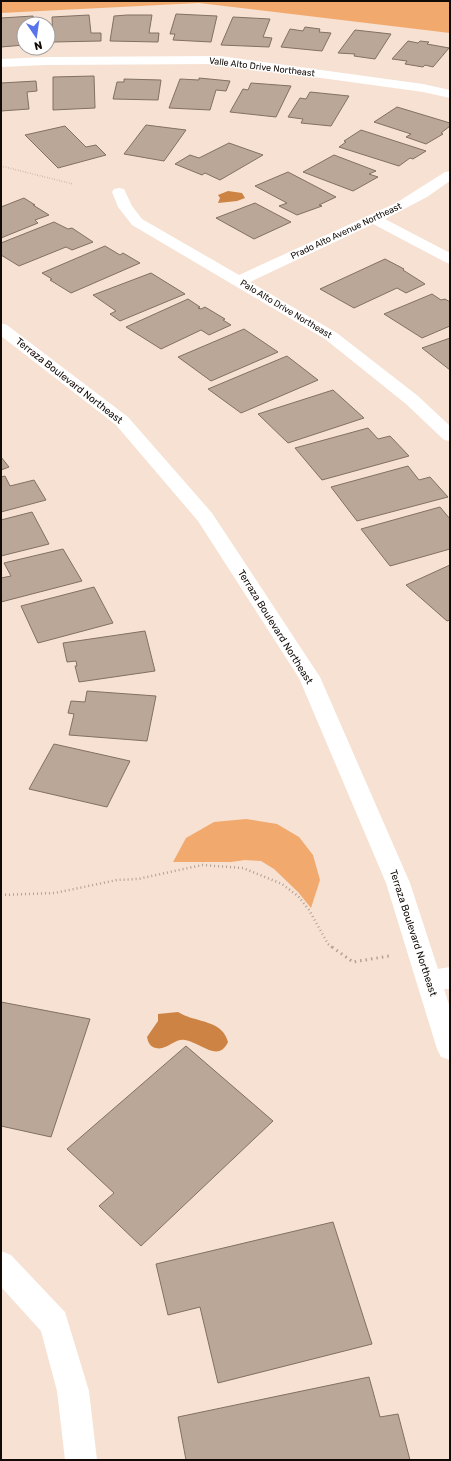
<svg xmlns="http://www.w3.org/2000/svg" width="451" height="1461" font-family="Rubik,sans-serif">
<rect width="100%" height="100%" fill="#f6e1d2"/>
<g fill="#f2a96d">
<polygon points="1,1 450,1 450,33 199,3 1,13"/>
<polygon points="246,819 277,824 299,837 313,855 320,880 311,908 298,892 274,869 261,861 245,860 231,862 173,862 186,838 214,822"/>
</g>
<g fill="#cc8343">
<polygon points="228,191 242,193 245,198 237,201 218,203 220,198 218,195"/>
<path d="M178,1012C195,1023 222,1019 228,1042C218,1063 202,1043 185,1040C175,1038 166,1051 156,1048C150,1047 148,1042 147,1037L158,1021V1014Z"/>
</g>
<g fill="#baa798" stroke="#827062">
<polygon points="176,14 217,16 211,42 173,40 175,34 170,34"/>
<polygon points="89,15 91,33 101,33 101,41 53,42 52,17"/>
<polygon points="127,15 152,15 149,33 159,33 158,42 110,41 114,16"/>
<polygon points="33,16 34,24 24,24 24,45 1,47 1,18"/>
<polygon points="233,17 270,19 263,37 272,38 269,47 221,45"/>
<polygon points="305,27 320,29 319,32 331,33 322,51 281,47 290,29 303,31"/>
<polygon points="355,30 391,34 375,59 354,56 355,54 338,53"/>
<polygon points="408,41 418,43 420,41 429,42 427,44 449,48 433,67 425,65 423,67 405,64 407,61 392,59"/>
<polygon points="94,76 95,108 53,110 53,77"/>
<polygon points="199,78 230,81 226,91 216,90 210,110 169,108 180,79 199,80"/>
<polygon points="124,79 161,80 158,100 113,99 117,82 124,82"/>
<polygon points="36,81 37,91 27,92 29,109 1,111 1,83"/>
<polygon points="251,83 291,86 276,117 230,112 243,89 248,90"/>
<polygon points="310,92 349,96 331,126 301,123 303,119 288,117 300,98 306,99"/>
<polygon points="397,107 450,123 450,126 441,133 443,134 426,144 406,137 411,134 374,122"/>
<polygon points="146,125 186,130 164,161 124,154"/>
<polygon points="65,126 86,147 96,145 106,155 58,168 25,135"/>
<polygon points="361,130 426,151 413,159 410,158 399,166 339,147 346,142 344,141"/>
<polygon points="229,143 263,155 220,180 205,173 202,175 175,164 190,155 199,158"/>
<polygon points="334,155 376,171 369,174 378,177 353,191 303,172"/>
<polygon points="288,172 336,197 319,205 322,206 297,215 279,206 287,203 255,186"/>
<polygon points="24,198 35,205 33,205 49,215 35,220 38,223 1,238 1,207"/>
<polygon points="255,203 291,222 254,239 216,218"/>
<polygon points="54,222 68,229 72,228 93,242 72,250 66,247 19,266 1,255 1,243"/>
<polygon points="105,246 120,255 123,253 140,263 71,293 50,280 52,279 42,273"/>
<polygon points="385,259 404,269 403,270 425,284 406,293 397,288 354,308 320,289"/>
<polygon points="151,273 185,294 120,321 110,314 116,311 93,295"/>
<polygon points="432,294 441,300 445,299 450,302 450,326 422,338 384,314"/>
<polygon points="188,299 200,307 198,308 201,309 205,307 225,319 223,320 231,325 209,335 201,330 161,349 126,327"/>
<polygon points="244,329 278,352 211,381 178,357"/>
<polygon points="450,338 450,370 422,348"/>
<polygon points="287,356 318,380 241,413 208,389"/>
<polygon points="333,390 364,418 288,443 258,414"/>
<polygon points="368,428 378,439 390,436 409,456 322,480 295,448"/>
<polygon points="1,457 9,467 1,470"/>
<polygon points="408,466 419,480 430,477 448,497 357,521 331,487"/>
<polygon points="5,476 10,486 34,480 46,500 1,512 1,477"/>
<polygon points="440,507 450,519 450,549 390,566 361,529"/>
<polygon points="32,512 49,544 1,556 1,520"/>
<polygon points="63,549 82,581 1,602 1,578 11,576 4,563"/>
<polygon points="450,565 450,620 447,621 406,585"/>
<polygon points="94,587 113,623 38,643 21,606"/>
<polygon points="145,631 155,671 79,682 75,666 77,666 76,661 67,662 63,643"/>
<polygon points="87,691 156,696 147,741 69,735 74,714 68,713 71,701 85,702"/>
<polygon points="54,744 130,761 107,807 29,789"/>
<polygon points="1,1002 90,1019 51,1137 1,1126"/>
<polygon points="186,1046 273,1121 141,1246 99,1206 114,1193 67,1149"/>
<polygon points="333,1222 372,1344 218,1383 200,1307 168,1315 156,1264"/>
<polygon points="369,1377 380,1417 398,1414 410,1460 186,1460 178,1417"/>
</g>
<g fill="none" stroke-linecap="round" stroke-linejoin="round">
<polyline stroke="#b1a095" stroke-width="1.5" stroke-dasharray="0.5 2" stroke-linecap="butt" points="1,166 73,184"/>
<polyline stroke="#b1a095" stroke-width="2.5" stroke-dasharray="1 3" stroke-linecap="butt" points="1,895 55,893 117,880 138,879 202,865 243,868 282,884 298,896 309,910 328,944 333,948"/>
<polyline stroke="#b1a095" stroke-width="3" stroke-dasharray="1.5 4" stroke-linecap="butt" points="332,947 353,962 389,956"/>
<g fill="#fff" fill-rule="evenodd">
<polygon points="220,56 423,84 450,90 450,98 423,92 220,64 46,65 1,67 1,59 46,57"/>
<polygon points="450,171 450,181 427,197 385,219 450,253 450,264 445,262 373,224 250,282 337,333 418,396 450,426 450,441 444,440 406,404 325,339 132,225 118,207 112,192 114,189 119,188 124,189 132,206 142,219 239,275 396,203 445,172"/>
<polygon points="1,323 7,325 128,417 212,513 320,677 410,883 438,969 450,967 450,989 444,989 450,1008 450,1060 441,1057 437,1049 386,883 299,678 198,521 116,425 1,336"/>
<polygon points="1,1251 11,1255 65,1312 89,1391 97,1460 65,1460 57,1391 41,1331 1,1287"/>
</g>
</g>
<g text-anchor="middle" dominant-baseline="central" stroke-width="3" stroke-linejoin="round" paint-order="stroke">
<g font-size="9" fill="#110a06" stroke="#fff">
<text transform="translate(262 67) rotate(7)">Valle Alto Drive Northeast</text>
<text transform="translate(346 231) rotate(-25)">Prado Alto Avenue Northeast</text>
<text transform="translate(286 309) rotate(31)">Palo Alto Drive Northeast</text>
</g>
<g font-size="10" fill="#110a06" stroke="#fff">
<text transform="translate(69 381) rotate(38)">Terraza Boulevard Northeast</text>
<text transform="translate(275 627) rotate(58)">Terraza Boulevard Northeast</text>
<text transform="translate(413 933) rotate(72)">Terraza Boulevard Northeast</text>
</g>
</g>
<rect width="451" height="1461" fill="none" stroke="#110a06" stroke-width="4"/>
<g transform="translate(36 36) rotate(167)"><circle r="19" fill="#ffffff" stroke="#a09d9b"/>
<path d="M0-3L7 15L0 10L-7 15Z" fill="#5774ea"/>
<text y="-6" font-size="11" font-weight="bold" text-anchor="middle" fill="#110a06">N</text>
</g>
</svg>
